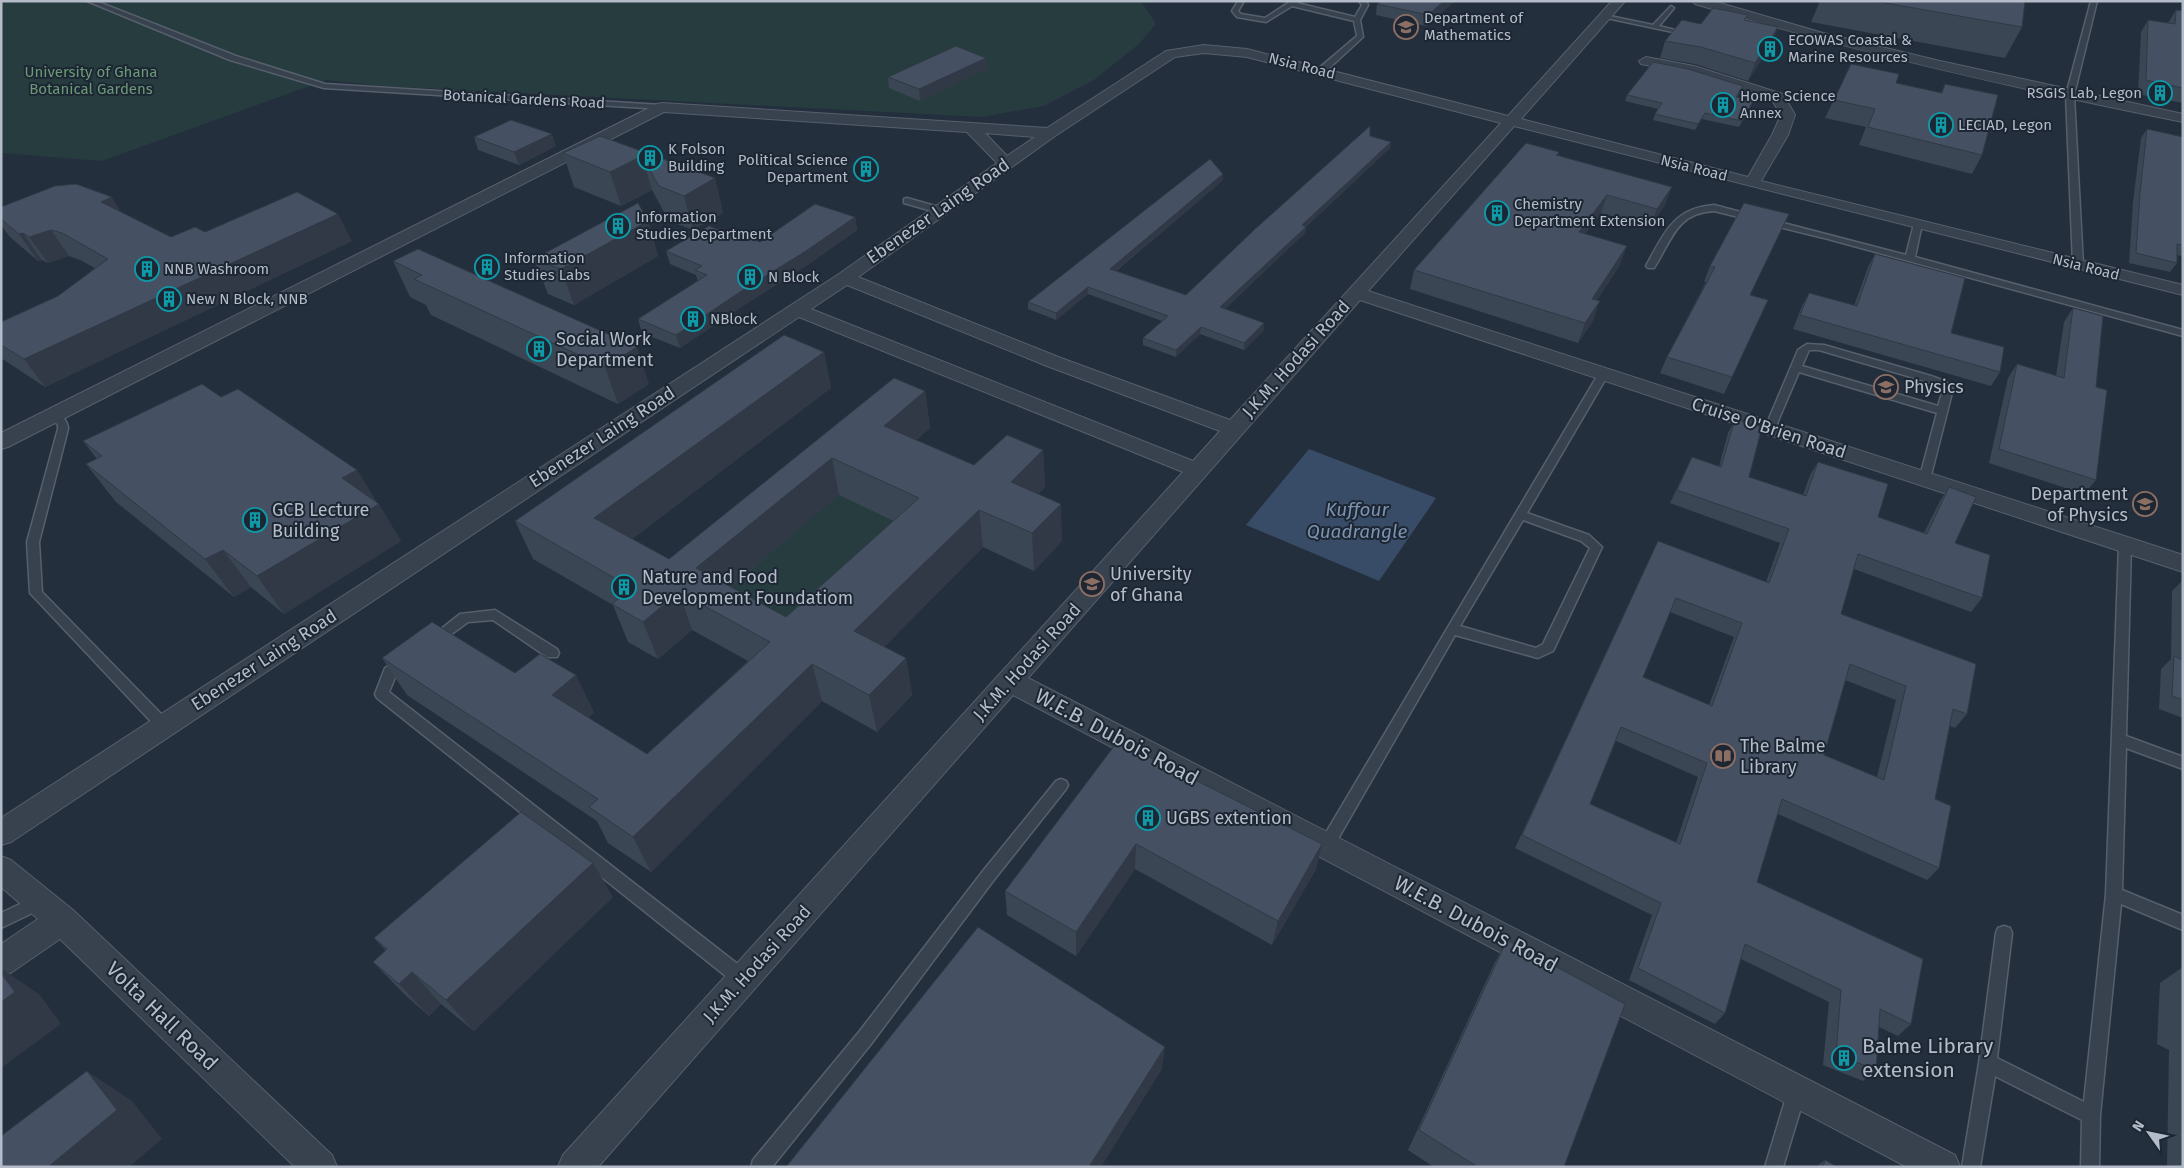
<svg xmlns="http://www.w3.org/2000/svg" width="2184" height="1168" font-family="'Fira Sans',sans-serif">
<rect width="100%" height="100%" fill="#242f3e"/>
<g fill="#263c3f">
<polygon points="1,1 1141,1 1156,24 1139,44 1094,80 1044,106 982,117 383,86 326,80 102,161 1,153"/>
<polygon points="839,495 924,536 796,654 709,605"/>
</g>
<polygon fill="#394c67" points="1309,449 1436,498 1379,581 1246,525"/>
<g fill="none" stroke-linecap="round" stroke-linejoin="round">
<defs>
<g id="service">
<polygon points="87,1 96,1 236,56 325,84 662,105 666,107 662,109 324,88 230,60"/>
<polygon points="1238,1 1244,1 1238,11 1241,14 1265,18 1291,1 1299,1 1297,3 1355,17 1362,5 1359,1 1366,1 1368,5 1360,20 1363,37 1324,73 1318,73 1318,69 1357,36 1354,21 1292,6 1266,22 1237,17 1232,11"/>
<polygon points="2091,1 2097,1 2074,95 2083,265 2078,268 2073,265 2066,95"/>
<polygon points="1671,6 1674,8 1659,26 1687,33 1687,35 1602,17 1605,15 1653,25"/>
<polygon points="907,198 942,208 943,210 939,213 904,203 904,199"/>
<path d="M1714,205L1906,255L1914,224L1921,222L1922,224L1915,257L2183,330V336L1828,239L1714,211C1676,213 1672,240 1654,268H1648L1646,266C1664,234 1673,208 1714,205Z"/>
<path d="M1807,344L1824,345L1931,376C1940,379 1947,381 1953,389L1929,483H1921L1919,480L1937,413L1799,372L1775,428L1770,431L1766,430L1765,428L1798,350ZM1809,350H1819L1938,385L1943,390L1938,406L1802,366Z"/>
<path d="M1604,370L1609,373L1527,513L1589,535L1602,547L1553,651L1538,658L1455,635L1331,851L1326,853L1321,851L1318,846L1321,841L1599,373ZM1523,520L1581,541L1590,548L1543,644L1536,648L1460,626Z"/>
<path d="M54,412C61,414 68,421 68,429L39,542L42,592L169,722L171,726L169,730L164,732L159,730L30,593L27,542L58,429V425L49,415Z"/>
<polygon points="2125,542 2131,546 2126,736 2183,757 2183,769 2126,748 2122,890 2183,915 2183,930 2121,904 2100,1115 2099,1167 2081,1167 2082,1120 1995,1076 1980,1167 1962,1167 1979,1063 1996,933 1998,928 2004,926 2010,928 2012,933 1997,1058 2084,1102 2106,894 2119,546"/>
<polygon points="495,610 557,649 559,653 557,657 547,657 493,620 468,622 438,644 428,644 426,641 460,614"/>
<polygon points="405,656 410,657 412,661 396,675 389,692 749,973 751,979 749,985 743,987 737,985 377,698 375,694 385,668"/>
<polygon points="1061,779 1066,781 1068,785 1066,789 993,881 871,1044 772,1167 751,1167 753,1160 859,1032 983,871 1056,781"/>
<polygon points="39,895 45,897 47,902 45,907 1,928 1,913"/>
<polygon points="1797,1082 1803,1085 1806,1091 1783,1167 1765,1167 1788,1091 1791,1085"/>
</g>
<g id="minor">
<path d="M1612,1H1625L1521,119L1748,177L1772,135L1781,115L1772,100L1686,73L1641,64L1639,61L1646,57L1694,66L1783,94L1795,115L1788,135L1761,181L2183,285V295L1514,126L1368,291L2183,555V572L1360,300L1028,678L1955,1155L1960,1167H1907L1013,695L598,1167H558L563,1155L1183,472L799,317L11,842L1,845V818L839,274L997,163L967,132L664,112L8,447L1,449V433L657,104L662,103L1047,128L1166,51L1204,45L1247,49L1508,116ZM1204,53L1247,57L1501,123L1230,420L1061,358L858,277L1055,136L1175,57ZM985,133L1035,137L1007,156ZM847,285L1047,366L1220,431L1193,461L811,309Z"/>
<path d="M1693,1H1713L1823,33L1940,61L2183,114V122C2018,89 1855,52 1695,4Z"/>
<polygon points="1,856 11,860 73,910 332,1155 337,1167 295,1167 60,939 12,972 1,977 1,944 38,919 1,887"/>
</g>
</defs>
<use href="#service" stroke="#565f6c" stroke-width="3"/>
<use href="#minor" stroke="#565f6c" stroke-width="2"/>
<use href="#service" fill="#38414e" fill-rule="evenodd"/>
<use href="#minor" fill="#38414e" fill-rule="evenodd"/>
</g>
<g fill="#3b4654" fill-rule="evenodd">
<polygon points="1455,1 1426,26 1376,15 1377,4"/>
<polygon points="1820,1 2025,1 2022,27 2005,58 1811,22"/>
<polygon points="2176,10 2183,11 2183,103 2138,94 2141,32 2148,20 2168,23"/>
<polygon points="1745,20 1778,27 1771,44 1748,81 1695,64 1660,58 1665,41 1701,24"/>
<polygon points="986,58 987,69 920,101 889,88 888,77"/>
<polygon points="1851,64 1896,83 1941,93 1945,84 1982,155 1972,174 1859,145 1866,127 1825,118"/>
<polygon points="1743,86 1737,98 1751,107 1739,127 1702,119 1695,130 1653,120 1655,114 1658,109 1625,101 1627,95"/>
<polygon points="2147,129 2183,137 2183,254 2181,256 2177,255 2177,263 2170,272 2129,263 2133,202 2141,138"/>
<polygon points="600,136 715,178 723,213 693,230 669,221 652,190 621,206 574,187 563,153"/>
<polygon points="1370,136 1391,142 1390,148 1306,227 1305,233 1225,309 1264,323 1264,330 1244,350 1200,334 1176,357 1143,345 1143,338 1162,321 1088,294 1056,320 1028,309 1028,302 1223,174 1222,181 1116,271 1186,295"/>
<polygon points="474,137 556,146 519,165 478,150"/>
<polygon points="1559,152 1558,156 1665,205 1650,227 1601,213 1585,234 1620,265 1597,300 1593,321 1578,343 1410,289 1414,270"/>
<polygon points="1744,203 1751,295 1768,300 1724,394 1660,373 1667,357 1706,282 1704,282 1710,266"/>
<polygon points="1,207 121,212 171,237 205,232 352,241 45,387 1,358 1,322 58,296 95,268 80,260 69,256 48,263 42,260 38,261 10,237 1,225"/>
<polygon points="855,217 857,230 809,264 746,304 680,348 642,333 638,319 698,281 696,275 670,264 666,251 745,240 760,242"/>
<polygon points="648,221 658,256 574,305 548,294 534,259"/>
<polygon points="1875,254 1951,333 2000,372 1991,386 1793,329 1802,306 1809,293 1854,306 1868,267"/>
<polygon points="393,261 649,384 618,404 431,315 426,305 410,297"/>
<polygon points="2073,308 2096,387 2096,480 2084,494 1989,463 2008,378 2017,364 2056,376 2064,322"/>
<path d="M824,352L831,388L632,539L669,559L925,391L930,428L916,440L974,465L1043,450L1045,487L1038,494L1062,541L1034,571L983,547L884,647L906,658L912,695L877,732L822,701L651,872L608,843L597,821L407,695L382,658L515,673L594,712L588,718L647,754L748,661L692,630L658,659L628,642L613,605L533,559L515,521ZM839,495L893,521L786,617L731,587Z"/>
<path d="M1735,419L1749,477L1803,495L1810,475L1818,462L1878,517L1924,533L1940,501L1949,487L1955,543L1982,598L1971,612L1854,569L1841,614L1967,714L1955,728L1950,726L1935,799L1939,868L1927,880L1778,814L1757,882L1911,1024L1898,1036L1879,1027L1876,1070L1863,1081L1823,1065L1829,1002L1741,959L1725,1013L1715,1024L1629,980L1652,915L1515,848L1658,541L1766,582L1780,543L1670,503L1692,457L1719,466L1728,433ZM1670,612L1734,637L1709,705L1643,677ZM1845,680L1896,700L1877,777L1824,755ZM1616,741L1698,777L1676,843L1590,804Z"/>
<polygon points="83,441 357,470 375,500 401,541 284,614 251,587 234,597 116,502 86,464 97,459"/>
<polygon points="2183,580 2183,718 2159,709 2161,669 2171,659 2172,591"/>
<polygon points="1118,741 1322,844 1316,869 1272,945 1135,869 1076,956 1007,915 1005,891"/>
<polygon points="613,897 474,1031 441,1004 429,1016 404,994 373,962 386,951 374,938"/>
<polygon points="1507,940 1564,1167 1434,1167 1408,1150 1494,964"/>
<polygon points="2183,967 2183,1167 2167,1167 2169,1050 2157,1044 2160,983"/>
<polygon points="1825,1160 1837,1167 1816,1167"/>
</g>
<g fill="#303945">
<polygon points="1444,1 1455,1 1426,26 1428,15"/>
<polygon points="1778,27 1771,44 1748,81 1755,63"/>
<polygon points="986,58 987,69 920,101 919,89"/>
<polygon points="1753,101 1751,107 1739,127 1742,121"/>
<polygon points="1705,113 1702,119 1695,130 1698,124"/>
<polygon points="552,134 556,146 519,165 514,152"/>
<polygon points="1391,142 1390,148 1306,227 1305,233 1219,314 1220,307 1302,225"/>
<polygon points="642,156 652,190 621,206 610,172"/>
<polygon points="1223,174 1222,181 1110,275 1110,269"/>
<polygon points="715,178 723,213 693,230 684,196"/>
<polygon points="1672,187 1665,205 1650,227 1657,209"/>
<polygon points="1607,195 1601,213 1572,251 1579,232"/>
<polygon points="112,197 128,223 101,202"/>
<polygon points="338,214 352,241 45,387 24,359"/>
<polygon points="855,217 857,230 809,264 746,304 680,348 676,335 743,290"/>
<polygon points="648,221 658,256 574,305 561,269"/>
<polygon points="51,230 69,256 48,263 29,237"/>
<polygon points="23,233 42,260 38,261 19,234"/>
<polygon points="1627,246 1620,265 1585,318 1592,299"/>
<polygon points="1088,287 1088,294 1056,320 1056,313"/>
<polygon points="1600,301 1593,321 1578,343 1585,323"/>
<polygon points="1264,323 1264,330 1244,350 1244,343"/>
<polygon points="1201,327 1200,334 1176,357 1176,350"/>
<polygon points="637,347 649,384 618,404 605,367"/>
<polygon points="824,352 831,388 609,556 594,518"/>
<polygon points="925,391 930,428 890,463 884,426"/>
<polygon points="1043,450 1045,487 1013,519 1011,482"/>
<polygon points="832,458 839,495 709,605 696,568"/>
<polygon points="357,470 377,505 379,504 401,541 284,614 257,576 342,478"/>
<polygon points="1061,504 1062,541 1034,571 1032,533"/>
<polygon points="979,510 983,547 862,669 854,631"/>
<polygon points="223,550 251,587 234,597 205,559"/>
<polygon points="679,592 692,630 658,659 643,622"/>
<polygon points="906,658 912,695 877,732 869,695"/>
<polygon points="812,664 822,701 651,872 633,837"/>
<polygon points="576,675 594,712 571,732 552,695"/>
<polygon points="1136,844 1135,869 1076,956 1076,932"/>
<polygon points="1322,844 1316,869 1272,945 1278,921"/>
<polygon points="593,863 613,897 474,1031 446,1000"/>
<polygon points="1,968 40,995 61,1024 1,1068"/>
<polygon points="412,972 441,1004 429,1016 399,984"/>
<polygon points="1165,1047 1162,1069 1101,1167 1089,1167"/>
<polygon points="87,1071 132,1101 162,1139 129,1167 48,1167"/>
</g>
<g fill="#455162" stroke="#303945" fill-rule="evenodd">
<polygon points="1381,1 1444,1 1428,15 1377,4"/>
<polygon points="1874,1 2025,1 2022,27"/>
<polygon points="1713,8 1748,15 1744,20 1778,27 1755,63 1701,47 1665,41 1682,20 1701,24"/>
<polygon points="2176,10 2183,11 2183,88 2146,80 2148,20 2175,24"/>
<polygon points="956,46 986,58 919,89 888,77"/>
<polygon points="1653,62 1688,69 1743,86 1736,97 1753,101 1742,121 1705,113 1698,124 1655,114 1662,103 1627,95"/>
<polygon points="1851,64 1899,74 1896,83 1942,93 1945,84 1998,95 1982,155 1868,127 1875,109 1834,100"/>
<polygon points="511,120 552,134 514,152 474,137"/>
<polygon points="1370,126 1370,136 1391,142 1302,225 1306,227 1220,307 1264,323 1244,343 1201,327 1176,350 1143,338 1168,316 1088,287 1056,313 1028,302 1210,159 1223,174 1110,269 1186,295 1254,230"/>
<polygon points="2147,129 2183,137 2183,245 2177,244 2177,263 2136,253 2140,193"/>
<polygon points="600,136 715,178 684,196 659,186 642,156 610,172 563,153"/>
<polygon points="1526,143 1559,152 1556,155 1672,187 1657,209 1607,195 1579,232 1627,246 1592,299 1600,301 1585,323 1414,270"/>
<polygon points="76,184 112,197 101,202 171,237 195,227 205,232 297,192 338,214 24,359 1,345 1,322 58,296 108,259 62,233 51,230 29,237 23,233 19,234 1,219 1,207 55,186"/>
<polygon points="638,203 648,221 561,269 534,259"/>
<polygon points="1744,203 1789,214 1750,295 1768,300 1732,377 1667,357 1715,267 1710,266"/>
<polygon points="815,204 855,217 806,251 743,290 676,335 638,319 707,275 695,270 702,266 666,251 709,226 745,240 750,238 760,242"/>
<polygon points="418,249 637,347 605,367 414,279 422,275 393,261"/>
<polygon points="1875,254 1965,278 1951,333 2004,347 2000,372 1800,315 1809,293 1857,306"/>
<polygon points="2073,308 2103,316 2096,387 2107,390 2096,480 1999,449 2017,364 2064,378"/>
<path d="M784,335L824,352L594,518L669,559L894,378L925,391L884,426L974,465L1007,435L1043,450L1011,482L1061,504L1032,533L979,510L854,631L906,658L869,695L812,664L633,837L589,807L598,799L382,658L432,622L515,673L540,654L576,675L552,695L647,754L770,642L679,592L643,622L612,604L632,588L515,521ZM832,458L919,498L786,617L696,568Z"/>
<polygon points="202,384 221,397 238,389 357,470 342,478 379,504 257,576 223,550 205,559 86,464 102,456 83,441"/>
<path d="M1735,419L1762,427L1749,477L1806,496L1818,462L1888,484L1878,517L1927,534L1949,487L1976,497L1955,543L1990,555L1982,598L1858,554L1841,614L1976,664L1967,714L1953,709L1935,799L1951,806L1939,868L1782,799L1757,882L1923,959L1911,1024L1880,1009L1876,1070L1836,1054L1841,990L1745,944L1725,1013L1638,968L1661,903L1522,835L1658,541L1769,583L1789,529L1677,490L1692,457L1721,467ZM1676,598L1742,623L1712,706L1643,677ZM1850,664L1906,686L1884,780L1824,755ZM1621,727L1707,763L1680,844L1590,804Z"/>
<polygon points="2174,656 2183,660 2183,700 2172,696"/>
<polygon points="1118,741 1322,844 1278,921 1136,844 1076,932 1005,891"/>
<polygon points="521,812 593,863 446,1000 412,972 399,984 373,962 387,949 374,938"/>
<polygon points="978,927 1165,1047 1089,1167 786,1167"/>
<polygon points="1507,940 1625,1004 1564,1167 1478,1167 1419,1130"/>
<polygon points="1,973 15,992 1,1002"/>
<polygon points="87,1071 117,1110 48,1167 1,1167 1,1136"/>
<polygon points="1825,1160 1837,1167 1823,1167"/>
</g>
<defs>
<symbol id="school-ring" viewBox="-11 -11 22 22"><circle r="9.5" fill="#1d2633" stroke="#8d6e63" stroke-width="1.5"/><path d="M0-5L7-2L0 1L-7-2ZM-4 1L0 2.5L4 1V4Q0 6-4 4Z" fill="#8d6e63"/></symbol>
<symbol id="building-ring" viewBox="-11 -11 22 22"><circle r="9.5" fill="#1d2633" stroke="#0f9aa8" stroke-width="1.5"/><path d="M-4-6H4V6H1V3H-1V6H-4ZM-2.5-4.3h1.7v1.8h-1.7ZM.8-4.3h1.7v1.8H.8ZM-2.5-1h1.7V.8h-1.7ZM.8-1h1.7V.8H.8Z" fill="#0f9aa8"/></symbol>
<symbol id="university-ring" viewBox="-11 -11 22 22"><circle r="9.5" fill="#1d2633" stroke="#8d6e63" stroke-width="1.5"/><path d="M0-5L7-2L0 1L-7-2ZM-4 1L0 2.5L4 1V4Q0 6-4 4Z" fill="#8d6e63"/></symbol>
<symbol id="library-ring" viewBox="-11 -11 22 22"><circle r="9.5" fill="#1d2633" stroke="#8d6e63" stroke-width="1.5"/><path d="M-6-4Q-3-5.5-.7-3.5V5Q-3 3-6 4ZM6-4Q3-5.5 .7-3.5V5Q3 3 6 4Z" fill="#8d6e63"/></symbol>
</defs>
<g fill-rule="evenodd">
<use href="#school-ring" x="1392" y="13" width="28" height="28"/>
<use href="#building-ring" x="1756" y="35" width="28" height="28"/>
<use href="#building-ring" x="2146" y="79" width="28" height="28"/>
<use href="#building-ring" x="1709" y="91" width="28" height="28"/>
<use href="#building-ring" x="1927" y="111" width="28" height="28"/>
<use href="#building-ring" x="636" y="144" width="28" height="28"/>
<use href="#building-ring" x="852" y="155" width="28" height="28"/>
<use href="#building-ring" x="1483" y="199" width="28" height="28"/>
<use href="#building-ring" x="604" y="212" width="28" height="28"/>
<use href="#building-ring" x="473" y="253" width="28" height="28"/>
<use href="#building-ring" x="133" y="255" width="28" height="28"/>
<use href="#building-ring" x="736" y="263" width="28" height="28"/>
<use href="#building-ring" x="155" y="285" width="28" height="28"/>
<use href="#building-ring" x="679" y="305" width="28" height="28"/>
<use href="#building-ring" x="525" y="335" width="28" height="28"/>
<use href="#university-ring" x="1872" y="373" width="28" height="28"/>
<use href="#university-ring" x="2131" y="490" width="28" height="28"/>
<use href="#building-ring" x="241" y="506" width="28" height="28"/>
<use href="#university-ring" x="1078" y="570" width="28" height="28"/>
<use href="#building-ring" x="610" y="573" width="28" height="28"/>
<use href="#library-ring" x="1709" y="742" width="28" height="28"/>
<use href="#building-ring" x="1134" y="804" width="28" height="28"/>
<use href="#building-ring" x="1830" y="1044" width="28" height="28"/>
</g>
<g text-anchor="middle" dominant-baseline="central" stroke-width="4" stroke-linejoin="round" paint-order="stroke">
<g font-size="15" fill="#b4bcc9" stroke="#1d2633" text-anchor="start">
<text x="1424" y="18">Department of<tspan x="1424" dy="17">Mathematics</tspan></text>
<text x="1788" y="40">ECOWAS Coastal &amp;<tspan x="1788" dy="17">Marine Resources</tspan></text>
<text x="2142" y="93" text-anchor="end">RSGIS Lab, Legon</text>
<text x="1740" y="96">Home Science<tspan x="1740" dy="17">Annex</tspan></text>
<text x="1958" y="125">LECIAD, Legon</text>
<text x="668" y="149">K Folson<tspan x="668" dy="17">Building</tspan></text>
<text x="848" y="160" text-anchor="end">Political Science<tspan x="848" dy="17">Department</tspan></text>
<text x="1514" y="204">Chemistry<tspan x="1514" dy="17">Department Extension</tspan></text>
<text x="636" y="217">Information<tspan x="636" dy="17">Studies Department</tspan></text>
<text x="504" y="258">Information<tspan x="504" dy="17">Studies Labs</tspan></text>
<text x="164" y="269">NNB Washroom</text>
<text x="768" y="277">N Block</text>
<text x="186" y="299">New N Block, NNB</text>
<text x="710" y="319">NBlock</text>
</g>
<g font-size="15" fill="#b4bcc9" stroke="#1d2633">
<text transform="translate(1302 66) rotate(14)">Nsia Road</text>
<text transform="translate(524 99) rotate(3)">Botanical Gardens Road</text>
<text transform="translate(1694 168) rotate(14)">Nsia Road</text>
<text transform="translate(2086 267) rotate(14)">Nsia Road</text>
</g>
<g font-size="15" fill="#6b9a76" stroke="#1d2633">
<text x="91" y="72">University of Ghana<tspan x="91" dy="17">Botanical Gardens</tspan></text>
</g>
<g font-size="18" fill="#b4bcc9" stroke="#1d2633">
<text transform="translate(938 211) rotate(-35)">Ebenezer Laing Road</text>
<text transform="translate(1296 359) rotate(-48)">J.K.M. Hodasi Road</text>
<text transform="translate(1769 428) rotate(18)">Cruise O'Brien Road</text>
<text transform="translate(602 437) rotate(-33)">Ebenezer Laing Road</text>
<text transform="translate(264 660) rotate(-33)">Ebenezer Laing Road</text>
<text transform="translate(1027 662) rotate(-48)">J.K.M. Hodasi Road</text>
<text transform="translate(757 964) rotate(-48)">J.K.M. Hodasi Road</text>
</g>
<g font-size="18" fill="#b4bcc9" stroke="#1d2633" text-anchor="start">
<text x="556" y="339">Social Work<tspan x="556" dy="21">Department</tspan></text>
<text x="1904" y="387">Physics</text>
<text x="2128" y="494" text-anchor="end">Department<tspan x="2128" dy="21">of Physics</tspan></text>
<text x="272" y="510">GCB Lecture<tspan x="272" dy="21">Building</tspan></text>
<text x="1110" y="574">University<tspan x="1110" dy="21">of Ghana</tspan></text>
<text x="642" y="577">Nature and Food<tspan x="642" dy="21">Development Foundatiom</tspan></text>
<text x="1740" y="746">The Balme<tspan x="1740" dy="21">Library</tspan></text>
<text x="1166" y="818">UGBS extention</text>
</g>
<g font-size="19" font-style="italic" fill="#7c92b1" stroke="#1d2633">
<text x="1357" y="509">Kuffour<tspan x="1357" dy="22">Quadrangle</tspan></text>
</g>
<g font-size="21" fill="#b4bcc9" stroke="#1d2633">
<text transform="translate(1117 737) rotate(28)">W.E.B. Dubois Road</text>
<text transform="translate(1476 924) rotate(28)">W.E.B. Dubois Road</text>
<text transform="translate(162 1016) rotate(44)">Volta Hall Road</text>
</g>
<g font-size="21" fill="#b4bcc9" stroke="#1d2633" text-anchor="start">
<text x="1862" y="1046">Balme Library<tspan x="1862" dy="24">extension</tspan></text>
</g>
</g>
<rect width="2184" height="1168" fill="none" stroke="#b4bcc9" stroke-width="5"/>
<g transform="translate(2149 1133) rotate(303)" stroke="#1d2633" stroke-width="4" paint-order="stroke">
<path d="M0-4L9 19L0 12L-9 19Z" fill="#b4bcc9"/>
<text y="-8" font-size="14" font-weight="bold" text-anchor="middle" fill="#b4bcc9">N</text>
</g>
</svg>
